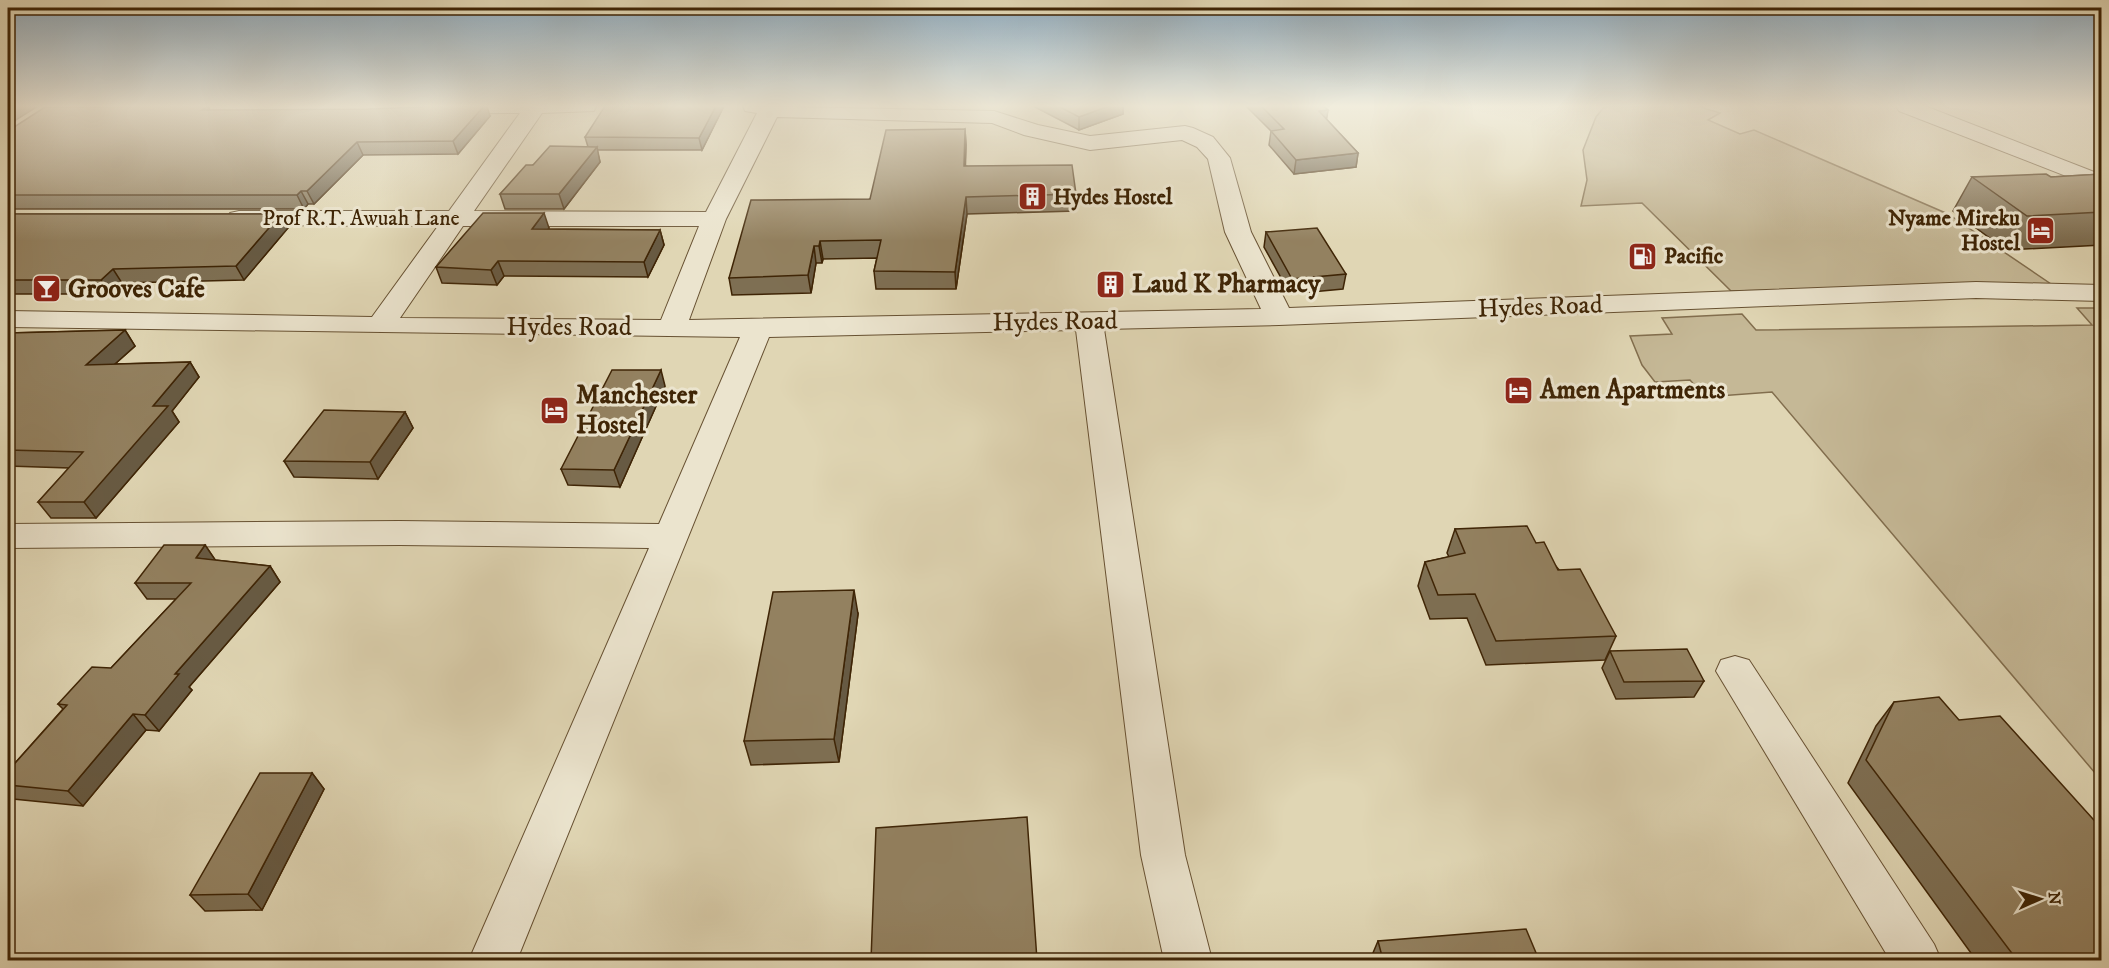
<svg xmlns="http://www.w3.org/2000/svg" width="2109" height="968" font-family="'IM FELL DW Pica',serif">
<rect width="100%" height="100%" fill="#e0d6b4"/>
<filter id="stains"><feTurbulence type="fractalNoise" baseFrequency=".00333" numOctaves="4"/><feColorMatrix values="0 0 0 0 .2 0 0 0 0 .09 0 0 0 0 .02 0 0 0 .5 -.17"/></filter>
<radialGradient id="worn" r=".72"><stop offset=".6" stop-color="#630" stop-opacity="0"/><stop offset="1" stop-color="#630" stop-opacity=".3"/></radialGradient>
<g fill="#c5b896" stroke="#826e4e" stroke-width="1.5">
<polygon points="1605,106 1697,106 1720,113 1708,120 1740,134 1754,130 1948,214 2051,284 1731,291 1642,203 1581,206 1587,180 1583,150 1596,117"/>
<polygon points="2077,308 2101,308 2101,780 1772,392 1705,397 1690,380 1655,382 1642,365 1630,336 1672,334 1662,318 1742,314 1756,330 2092,325"/>
</g>
<g fill="none" stroke-linecap="round" stroke-linejoin="round">
<defs>
<g id="minor">
<path d="M157,106H596L594,111L542,113L474,211L706,212L757,113L745,111L743,106L994,111L1038,125L1090,136L1185,126L1193,128L1213,137L1230,158L1251,232L1289,308L1976,282L2102,285V301L1976,298L1279,325L1104,329L1185,855L1212,960H1164L1141,855L1076,330L769,337L517,960H469L649,548L399,545L8,548V524L399,521L659,524L740,337L8,327V311L372,317L438,226L239,225L230,223L227,218L230,213L239,211H449L520,113L165,116L157,115L154,110ZM777,117L992,123L1024,135L1090,150L1182,140L1197,147L1208,159L1225,232L1261,309L689,320L726,219ZM463,226H699L661,320L400,318Z"/>
<polygon points="1896,106 1925,106 2102,175 2102,190 1899,111"/>
<polygon points="1735,656 1749,660 1934,944 1941,960 1890,960 1716,671 1721,660"/>
</g>
</defs>
<use href="#minor" stroke="#675132" stroke-width="2"/>
<use href="#minor" fill="#ebe4ce" fill-rule="evenodd"/>
</g>
<g fill="#7e6f53" stroke="#3f2506" stroke-width="1.5">
<polygon points="208,106 210,110 490,116 458,154 363,155 314,204 308,204 304,209 8,209 8,131"/>
<polygon points="724,106 702,150 597,150 600,162 564,209 505,209 500,194 533,165 588,147 585,137"/>
<polygon points="1035,106 1123,106 1123,114 1079,130 1035,107"/>
<polygon points="1246,106 1323,106 1328,110 1326,119 1358,153 1356,167 1294,174 1269,145 1271,131"/>
<polygon points="965,129 966,145 965,166 1076,194 1076,211 967,214 956,289 876,289 874,271 877,258 823,259 822,263 816,263 811,293 732,295 729,278 870,199"/>
<polygon points="2102,174 2102,245 2006,250 1953,211 1972,177 2051,177"/>
<polygon points="8,214 281,214 288,228 244,280 122,283 110,294 8,294"/>
<polygon points="549,228 549,229 660,230 664,245 648,277 504,276 497,285 442,283 436,267"/>
<polygon points="1266,232 1346,274 1343,289 1290,294 1264,247"/>
<polygon points="125,330 135,346 115,364 190,362 199,377 172,411 179,422 96,518 51,518 38,502 69,468 8,466 8,333"/>
<polygon points="665,386 620,487 568,485 561,469"/>
<polygon points="405,412 413,428 378,479 294,477 284,461"/>
<polygon points="1455,529 1536,543 1616,636 1605,660 1486,665 1467,618 1430,619 1418,586 1425,562 1449,557 1447,553"/>
<polygon points="205,545 215,560 270,566 280,582 189,687 192,690 159,731 146,730 83,806 13,799 8,794 8,771 63,709 58,704 111,668 176,599 147,599 135,583"/>
<polygon points="858,614 839,762 751,765 744,741"/>
<polygon points="1610,651 1704,681 1694,697 1616,699 1602,668"/>
<polygon points="1894,702 1959,720 2102,829 2102,835 2099,837 2102,960 1976,960 1848,783 1876,726"/>
<polygon points="312,773 324,789 262,910 205,911 190,895"/>
<polygon points="1378,941 1539,960 1370,960"/>
</g>
<g fill="#675a43" stroke="#3f2506" stroke-width="1.5">
<polygon points="10,106 38,106 8,125 8,107"/>
<polygon points="208,106 214,118 202,110"/>
<polygon points="484,106 487,106 490,116 458,154 453,141"/>
<polygon points="716,106 724,106 702,150 699,138"/>
<polygon points="1109,106 1123,106 1123,114 1079,130 1079,117"/>
<polygon points="1328,110 1326,123 1319,111"/>
<polygon points="965,129 966,145 965,183 964,166"/>
<polygon points="357,142 363,155 314,204 307,191"/>
<polygon points="597,147 600,162 564,209 559,194"/>
<polygon points="1358,153 1356,167 1294,174 1296,160"/>
<polygon points="301,191 308,204 304,209 297,195"/>
<polygon points="966,197 967,214 956,289 955,272"/>
<polygon points="544,213 549,228 537,244 532,229"/>
<polygon points="281,214 288,228 244,280 236,266"/>
<polygon points="660,230 664,245 648,277 644,262"/>
<polygon points="820,241 823,259 822,263 819,246"/>
<polygon points="814,246 816,263 811,293 808,275"/>
<polygon points="498,261 504,276 497,285 491,270"/>
<polygon points="113,269 122,283 110,294 101,280"/>
<polygon points="125,330 135,346 97,380 86,365"/>
<polygon points="190,362 199,377 172,411 179,422 96,518 84,502 153,406"/>
<polygon points="661,370 665,386 620,487 614,470"/>
<polygon points="405,412 413,428 378,479 370,462"/>
<polygon points="205,545 216,561 196,558"/>
<polygon points="270,566 280,582 189,687 192,690 159,731 145,715 175,674"/>
<polygon points="854,590 858,614 839,762 834,739"/>
<polygon points="133,714 146,730 83,806 68,791"/>
<polygon points="312,773 324,789 262,910 248,894"/>
</g>
<g fill="#938160" stroke="#3f2506" stroke-width="1.5">
<polygon points="208,106 202,110 368,109 422,107 424,106 484,106 453,141 357,142 307,191 301,191 297,195 8,195 8,131 45,107"/>
<polygon points="605,106 716,106 699,138 585,137"/>
<polygon points="1058,106 1109,106 1079,117"/>
<polygon points="1261,106 1323,106 1328,110 1319,111 1358,153 1296,160 1271,131 1284,129"/>
<polygon points="965,129 964,166 1072,165 1076,194 966,197 955,272 874,271 881,240 820,241 819,246 814,246 808,275 729,278 751,200 870,199 886,130"/>
<polygon points="550,146 597,147 559,194 500,194 526,165 533,165"/>
<polygon points="2046,174 2051,177 2102,174 2102,212 2027,216 1972,177"/>
<polygon points="483,213 544,213 532,229 660,230 644,262 498,261 491,270 436,267"/>
<polygon points="8,214 281,214 236,266 113,269 101,280 8,280"/>
<polygon points="1317,228 1346,274 1292,279 1266,232"/>
<polygon points="125,330 86,365 190,362 153,406 168,406 84,502 38,502 83,452 8,450 8,333"/>
<polygon points="612,370 661,370 614,470 561,469"/>
<polygon points="324,410 405,412 370,462 284,461"/>
<polygon points="1527,526 1536,543 1544,542 1558,570 1580,569 1616,636 1496,641 1475,594 1438,595 1425,562 1465,553 1455,529"/>
<polygon points="164,545 205,545 196,558 270,566 175,674 179,674 145,715 133,714 68,791 8,785 8,771 67,705 58,704 92,667 111,668 191,583 135,583"/>
<polygon points="854,590 834,739 744,741 773,592"/>
<polygon points="1687,649 1704,681 1624,682 1610,651"/>
<polygon points="1939,697 1959,720 2000,716 2102,829 2102,833 2096,833 2102,840 2102,960 2017,960 1866,760 1894,702"/>
<polygon points="260,773 312,773 248,894 190,895"/>
<polygon points="1027,817 1037,960 871,960 876,828"/>
<polygon points="1526,929 1539,960 1383,960 1378,941"/>
</g>
<linearGradient id="sky" x2="0" y2="1"><stop stop-color="#8faabc"/><stop offset="0.44" stop-color="#f1eddd"/><stop offset="1" stop-color="#f1eddd" stop-opacity="0"/></linearGradient>
<rect width="2109" height="241" fill="url(#sky)"/>
<defs>
<symbol id="building-square" viewBox="-11 -11 22 22"><rect x="-9" y="-9" width="18" height="18" rx="4" fill="#8f2418" stroke="#ebe4ce"/><path d="M-4-6H4V6H1V3H-1V6H-4ZM-2.5-4.3h1.7v1.8h-1.7ZM.8-4.3h1.7v1.8H.8ZM-2.5-1h1.7V.8h-1.7ZM.8-1h1.7V.8H.8Z" fill="#fff"/></symbol>
<symbol id="hotel-square" viewBox="-11 -11 22 22"><rect x="-9" y="-9" width="18" height="18" rx="4" fill="#8f2418" stroke="#ebe4ce"/><path d="M-6-4.5h1.5V1H6V5H4.5V3h-9V5H-6ZM-4 0a1.8 1.8 0 1 1 3.6 0ZM.5 0V-2.5h3Q6-2.5 6 0Z" fill="#fff"/></symbol>
<symbol id="fuel-square" viewBox="-11 -11 22 22"><rect x="-9" y="-9" width="18" height="18" rx="4" fill="#8f2418" stroke="#ebe4ce"/><path d="M-5.5-6h7V0h2V4h1.3V-2.5L3-4.5l.8-.8L6-3V5H2.5V1h-1V6h-7ZM-4.2-4.7v3.2H.2V-4.7Z" fill="#fff"/></symbol>
<symbol id="bar-square" viewBox="-11 -11 22 22"><rect x="-9" y="-9" width="18" height="18" rx="4" fill="#8f2418" stroke="#ebe4ce"/><path d="M-6-5H6L.8 .8V4.5H3.5V6h-7V4.5H-.8V.8Z" fill="#fff"/></symbol>
</defs>
<g fill-rule="evenodd">
<use href="#building-square" x="1016" y="180" width="33" height="33"/>
<use href="#hotel-square" x="2024" y="214" width="33" height="33"/>
<use href="#fuel-square" x="1626" y="240" width="33" height="33"/>
<use href="#building-square" x="1094" y="268" width="33" height="33"/>
<use href="#bar-square" x="30" y="272" width="33" height="33"/>
<use href="#hotel-square" x="1502" y="374" width="33" height="33"/>
<use href="#hotel-square" x="538" y="394" width="33" height="33"/>
</g>
<g text-anchor="middle" dominant-baseline="central" stroke-width="6" stroke-linejoin="round" paint-order="stroke">
<g font-size="22" font-weight="bold" fill="#3f2506" stroke="#ebe4ce" text-anchor="start">
<text x="1053" y="197">Hydes Hostel</text>
<text x="2020" y="218" text-anchor="end">Nyame Mireku<tspan x="2020" dy="25">Hostel</tspan></text>
<text x="1664" y="256">Pacific</text>
</g>
<g font-size="22" fill="#3f2506" stroke="#ebe4ce">
<text x="361" y="218">Prof R.T. Awuah Lane</text>
</g>
<g font-size="26" font-weight="bold" fill="#3f2506" stroke="#ebe4ce" text-anchor="start">
<text x="1132" y="284">Laud K Pharmacy</text>
<text x="68" y="289">Grooves Cafe</text>
<text x="1540" y="390">Amen Apartments</text>
<text x="576" y="395">Manchester<tspan x="576" dy="30">Hostel</tspan></text>
</g>
<g font-size="26" fill="#3f2506" stroke="#ebe4ce">
<text transform="translate(1540 307) rotate(-2)">Hydes Road</text>
<text transform="translate(1055 322) rotate(-1)">Hydes Road</text>
<text x="569" y="327">Hydes Road</text>
</g>
</g>
<rect width="2109" height="968" fill="none" stroke="#e0d6b4" stroke-width="30"/>
<rect x="9" y="9" width="2091" height="950" fill="none" stroke="#3f2506" stroke-width="3"/>
<rect x="15" y="15" width="2079" height="938" fill="none" stroke="#3f2506" stroke-width="1.5"/>
<g transform="translate(2040 899) rotate(87)" stroke="#ebe4ce" stroke-width="4.5" paint-order="stroke">
<path d="M0-4.5L10 22L0 15L-10 22Z" fill="#3f2506"/>
<text y="-9" font-size="16" font-weight="bold" text-anchor="middle" fill="#3f2506">N</text>
</g>
<rect width="100%" height="100%" filter="url(#stains)"/>
<rect width="100%" height="100%" fill="url(#worn)"/>
</svg>
